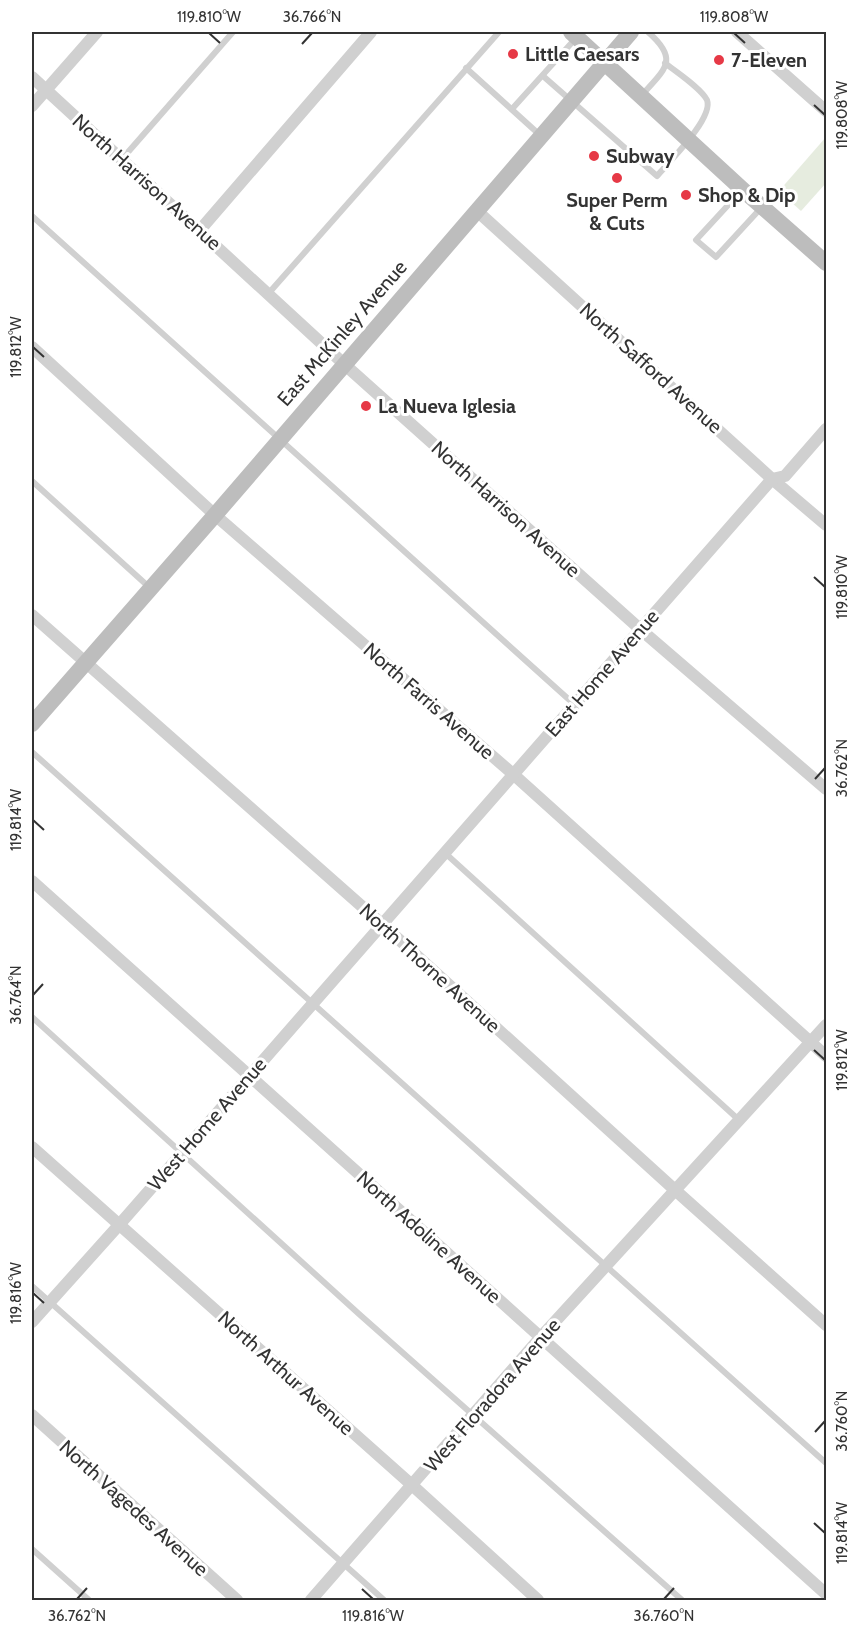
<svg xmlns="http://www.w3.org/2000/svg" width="858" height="1632" font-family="Cabin,sans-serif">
<rect width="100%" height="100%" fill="#fff"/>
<polygon fill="#e6ecdf" points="826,137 826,183 801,211 779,191"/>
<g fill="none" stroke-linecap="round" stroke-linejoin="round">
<g stroke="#d0d0d0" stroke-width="6">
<polyline points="466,68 541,136"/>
<path d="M543,76L657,176C668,163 714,118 707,100C701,88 676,72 665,63"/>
<path d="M642,95C665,69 680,60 648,32"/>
<polyline points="512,109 576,38"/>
<polyline points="122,159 233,32"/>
<polyline points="742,190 696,240 716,257 761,208"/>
<polyline points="32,216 575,705"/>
<polyline points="268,294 499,32"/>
<polyline points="32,481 149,587"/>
<polyline points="32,752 826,1463"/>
<polyline points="445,853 739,1120"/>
<polyline points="32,1017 359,1314 682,1600"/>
<polyline points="32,1286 384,1600"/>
<polyline points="32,1549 89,1600"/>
</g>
<g stroke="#d0d0d0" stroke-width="12">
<polyline points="737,32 826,111"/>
<polyline points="32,77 344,364 640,629 826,789"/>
<polyline points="32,106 97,32"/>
<polyline points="476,210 772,479 826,525"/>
<polyline points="200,230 371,32"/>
<polyline points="32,347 215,515 513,774 826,1056"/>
<polyline points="32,615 383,925 675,1190 826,1325"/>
<path d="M32,881C298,1117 561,1357 826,1594"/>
<polyline points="32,1147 413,1486 538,1600"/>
<polyline points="32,1322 119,1225 772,479 785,476 826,429"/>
<polyline points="32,1415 237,1600"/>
<polyline points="311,1600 540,1338 826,1025"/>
</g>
<g stroke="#bdbdbd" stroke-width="16">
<polyline points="571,32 743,190 826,263"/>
<polyline points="32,724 215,515 631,32"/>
</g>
</g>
<path fill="none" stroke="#333" stroke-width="2" d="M209,33L220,43M734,33L745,43M302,44L312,33M814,105L825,115M33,347L44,357M814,577L825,587M815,779L825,768M33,820L44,830M33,995L43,984M814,1050L825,1060M33,1293L44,1303M815,1432L825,1421M814,1523L825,1533M362,1589L373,1599M77,1599L87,1588M664,1599L674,1588"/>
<g fill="#e63946" stroke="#fff" stroke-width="2">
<circle cx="513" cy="54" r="6"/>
<circle cx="719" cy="60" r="6"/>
<circle cx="594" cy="156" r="6"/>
<circle cx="617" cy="178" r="6"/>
<circle cx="686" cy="195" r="6"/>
<circle cx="366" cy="406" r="6"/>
</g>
<g text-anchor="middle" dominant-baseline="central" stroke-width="6" stroke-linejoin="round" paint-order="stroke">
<g font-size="20" font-weight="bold" fill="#333" stroke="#fff" text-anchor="start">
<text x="525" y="54">Little Caesars</text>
<text x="731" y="60">7-Eleven</text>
<text x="606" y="156">Subway</text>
<text x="698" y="195">Shop &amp; Dip</text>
<text x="617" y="200" text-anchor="middle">Super Perm<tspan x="617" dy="23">&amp; Cuts</tspan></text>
<text x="378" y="406">La Nueva Iglesia</text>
</g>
<g font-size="20" fill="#333" stroke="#fff">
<text transform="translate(147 182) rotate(42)">North Harrison Avenue</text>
<text transform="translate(342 333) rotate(-49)">East McKinley Avenue</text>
<text transform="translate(651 368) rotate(42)">North Safford Avenue</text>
<text transform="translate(506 509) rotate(42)">North Harrison Avenue</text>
<text transform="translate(602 673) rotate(-49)">East Home Avenue</text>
<text transform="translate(429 701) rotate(41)">North Farris Avenue</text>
<text transform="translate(430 968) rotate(42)">North Thorne Avenue</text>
<text transform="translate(207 1124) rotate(-49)">West Home Avenue</text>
<text transform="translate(429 1237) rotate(42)">North Adoline Avenue</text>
<text transform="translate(286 1373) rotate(42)">North Arthur Avenue</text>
<text transform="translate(492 1395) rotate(-49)">West Floradora Avenue</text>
<text transform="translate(134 1508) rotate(42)">North Vagedes Avenue</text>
</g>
</g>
<rect width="858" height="1632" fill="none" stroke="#ffffff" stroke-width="66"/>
<rect x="33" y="33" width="792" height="1566" fill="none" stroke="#333" stroke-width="2"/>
<g font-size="15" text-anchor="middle" fill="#333">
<text x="209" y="22">119.810°W</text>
<text x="312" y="22">36.766°N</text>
<text x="734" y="22">119.808°W</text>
<text transform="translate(842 115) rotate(-90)" y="5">119.808°W</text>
<text transform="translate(16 347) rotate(-90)" y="5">119.812°W</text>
<text transform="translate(842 587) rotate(-90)" y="5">119.810°W</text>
<text transform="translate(842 768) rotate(-90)" y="5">36.762°N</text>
<text transform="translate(16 820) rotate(-90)" y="5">119.814°W</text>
<text transform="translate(16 995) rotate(-90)" y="5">36.764°N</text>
<text transform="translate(842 1060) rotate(-90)" y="5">119.812°W</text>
<text transform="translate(16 1293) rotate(-90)" y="5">119.816°W</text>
<text transform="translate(842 1421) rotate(-90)" y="5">36.760°N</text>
<text transform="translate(842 1533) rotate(-90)" y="5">119.814°W</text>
<text x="77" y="1621">36.762°N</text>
<text x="373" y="1621">119.816°W</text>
<text x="664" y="1621">36.760°N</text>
</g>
</svg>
